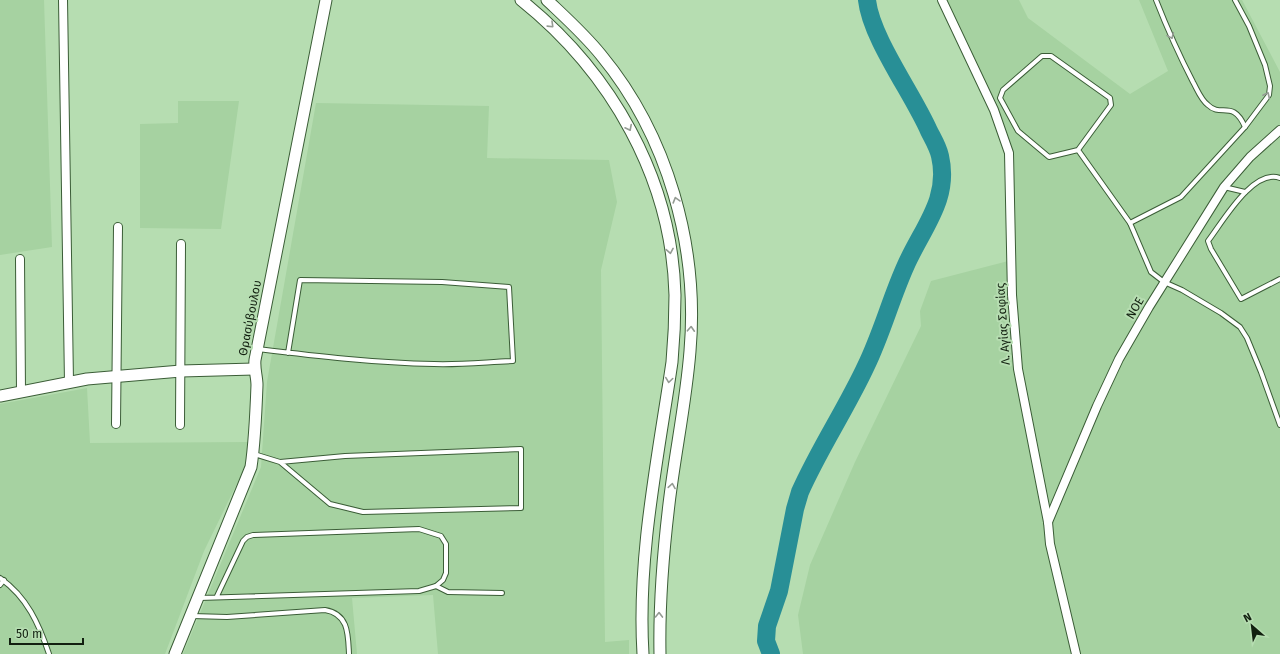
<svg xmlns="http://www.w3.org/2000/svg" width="1280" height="654" font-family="'Fira Sans',sans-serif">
<rect width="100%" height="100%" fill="#b6ddb1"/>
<g fill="#a6d2a1">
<polygon points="0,0 44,0 52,247 0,255"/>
<polygon points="947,0 1019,0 1028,18 1130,94 1168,71 1139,0 1242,0 1280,72 1280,654 803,654 798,615 810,565 855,462 921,326 920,311 931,281 1016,259 1013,154 997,108"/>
<polygon points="178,101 239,101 221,229 140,228 140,124 178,123"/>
<polygon points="316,103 489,106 487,158 609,160 617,202 601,270 605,642 629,640 629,654 438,654 433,595 352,598 357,654 183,654 261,467 267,382"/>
<polygon points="87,388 90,443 250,442 246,465 204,551 165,654 0,654 0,404"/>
</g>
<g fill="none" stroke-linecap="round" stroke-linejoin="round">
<path stroke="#288f96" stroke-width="18" d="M771,654L766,641L767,626L779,591L795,509L800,492C819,449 846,409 866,366C882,333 891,298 906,265C923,227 950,199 940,156C938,147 933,139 929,131C913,94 871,38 867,0"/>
<defs>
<g id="lane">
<path d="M1156,0C1167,28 1179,55 1193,82C1197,89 1201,100 1208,105C1221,118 1233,99 1245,127"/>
<polyline points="1235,0 1249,26 1265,65 1270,86 1269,95 1245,127 1181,197 1130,223 1151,272 1164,282 1182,290 1221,313 1240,327 1247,338 1261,372 1280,425"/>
<polyline points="1078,150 1049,157 1018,131 1000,98 1003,90 1042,56 1051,56 1110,98 1111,105 1078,150 1130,223"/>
<path d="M1280,178C1253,168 1222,223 1208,241L1211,249L1241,299L1280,279"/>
<polyline points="1224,187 1245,192"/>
<path d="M258,349C316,356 375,363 434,364C460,365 487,362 513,361L509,287L442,282L300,280L288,353"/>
<polyline points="254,454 280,462 330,504 363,512 521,508 521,449 345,456 280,462"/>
<path d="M0,578C27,597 39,624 49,654"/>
<polyline points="0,585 4,580"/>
<polyline points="436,586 448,592 502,593"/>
<polyline points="199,598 419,591 436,586 443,580 446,573 446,544 441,536 419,529 253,535 247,537 243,541 217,596"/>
<path d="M192,616L227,617L325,610C349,614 348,635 349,654"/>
</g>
<g id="street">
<polyline points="63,0 69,382"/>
<polyline points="942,0 994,110 1009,153 1012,295 1018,369 1048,522 1050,544 1076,654"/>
<polyline points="20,259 21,392"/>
<polyline points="116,424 118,227"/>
<polyline points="180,425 181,244"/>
<polyline points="1048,522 1097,406 1119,359 1149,307 1224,187 1250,157 1280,130"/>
</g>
<g id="secondary">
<path d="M521,0C611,72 672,178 675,295C675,317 674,340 672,362C658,458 637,557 643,654"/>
<path d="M547,0C566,18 585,35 601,55C668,136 699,247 690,351C686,402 675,453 669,504C663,554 659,604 660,654"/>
<polyline points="0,396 87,379 181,371 254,369"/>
<path d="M175,654L251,467C255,440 256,412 257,385C257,377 254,369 255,360L326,0"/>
</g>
</defs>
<use href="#lane" stroke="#3b5d37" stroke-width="6"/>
<use href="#street" stroke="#3b5d37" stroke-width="10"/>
<use href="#secondary" stroke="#3b5d37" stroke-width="13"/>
<use href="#lane" stroke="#fff" stroke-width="4"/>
<use href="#street" stroke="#fff" stroke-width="8"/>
<use href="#secondary" stroke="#fff" stroke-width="11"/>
</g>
<defs><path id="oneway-chevron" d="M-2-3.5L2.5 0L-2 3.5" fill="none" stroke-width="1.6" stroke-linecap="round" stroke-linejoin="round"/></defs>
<g stroke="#949b93">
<use href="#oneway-chevron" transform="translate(551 25) rotate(44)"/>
<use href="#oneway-chevron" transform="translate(1171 36) rotate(66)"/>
<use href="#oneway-chevron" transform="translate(1267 95) rotate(-65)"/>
<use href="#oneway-chevron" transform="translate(629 128) rotate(63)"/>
<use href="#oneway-chevron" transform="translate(676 200) rotate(-106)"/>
<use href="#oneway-chevron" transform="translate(670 251) rotate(80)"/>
<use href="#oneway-chevron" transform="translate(691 329) rotate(-87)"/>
<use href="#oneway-chevron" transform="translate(669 380) rotate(98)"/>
<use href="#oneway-chevron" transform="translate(672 486) rotate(-81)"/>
<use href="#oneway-chevron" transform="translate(659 615) rotate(-89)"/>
</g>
<g text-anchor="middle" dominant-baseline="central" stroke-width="4" stroke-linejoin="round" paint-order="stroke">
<g font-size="12" fill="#122010" stroke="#b6ddb1">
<text transform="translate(1135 308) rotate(-60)">NOE</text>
<text transform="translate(250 318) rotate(-79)">Θρασύβουλου</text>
<text transform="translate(1003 324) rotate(-94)">Λ. Αγίας Σοφίας</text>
</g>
</g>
<g transform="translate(1252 626) rotate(332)" stroke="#b6ddb1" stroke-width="3" paint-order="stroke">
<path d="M0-3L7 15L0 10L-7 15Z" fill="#122010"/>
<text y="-6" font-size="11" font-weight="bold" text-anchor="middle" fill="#122010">N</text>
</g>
<path d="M10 638v6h73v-6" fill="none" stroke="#122010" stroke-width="2"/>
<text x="16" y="638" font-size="12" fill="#122010" stroke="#b6ddb1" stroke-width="3" paint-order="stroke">50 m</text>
</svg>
